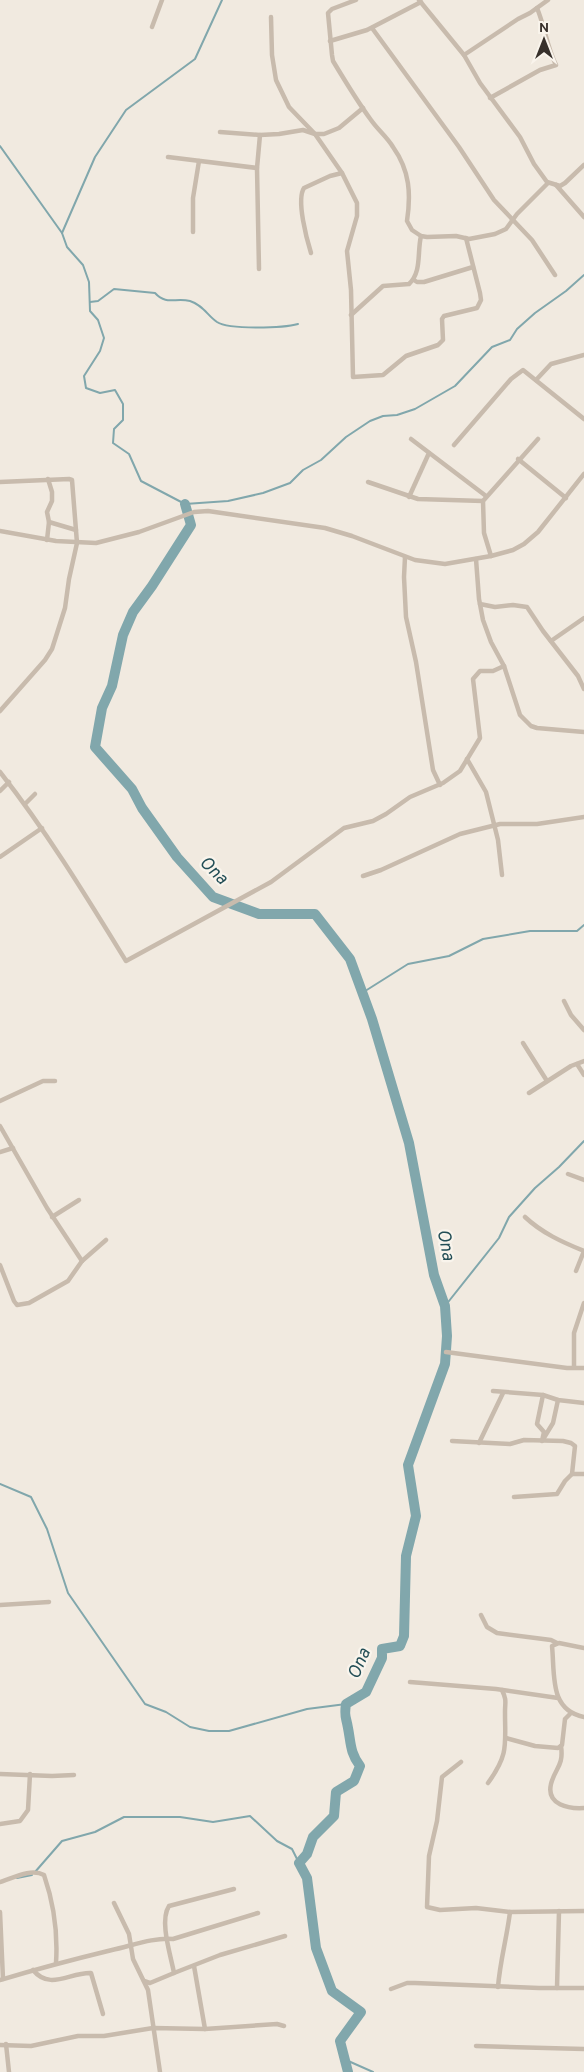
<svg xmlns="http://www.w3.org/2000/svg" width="584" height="2072" font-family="Overpass,sans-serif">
<rect width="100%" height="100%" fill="#f1eae0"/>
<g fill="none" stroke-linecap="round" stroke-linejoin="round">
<g stroke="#81a7ac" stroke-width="2">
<polyline points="0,146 62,233 67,247 83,265 89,282 90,311 98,320 104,338 100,351 84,376 86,388 100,393 115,390 123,404 123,420 114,429 113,443 129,454 141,481 185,504 228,501 263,493 290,483 303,470 321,460 346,437 370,421 383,416 397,415 415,409 455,386 492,347 510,340 517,329 535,313 566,291 584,275"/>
<polyline points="62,233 95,157 126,110 195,59 222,0"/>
<path d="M90,302L98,301L114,289L155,293C167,306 175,297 190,301C203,305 207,315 217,322C229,330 284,328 298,324"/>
<polyline points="362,993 408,964 449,956 483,939 530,931 577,931 584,925"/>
<polyline points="445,1306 499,1238 509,1217 535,1188 559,1167 584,1141"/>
<polyline points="0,1484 31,1497 47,1529 68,1593 145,1704 166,1712 190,1727 209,1731 229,1731 307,1709 346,1704"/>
<polyline points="35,1872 62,1841 95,1832 124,1817 180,1817 213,1822 250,1816 277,1841 292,1849 299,1863"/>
<polyline points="17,1878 32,1875"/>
<polyline points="346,2060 373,2072"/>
</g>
<path stroke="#81a7ac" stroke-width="10" d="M185,504L191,525L152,586L133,612L123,635L112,686L102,708L95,747L132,789L142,808L177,857L213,897L259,914H315L350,959L372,1019L409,1143L434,1275L445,1306L447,1336L445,1364L408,1465L416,1516L406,1556L404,1636L400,1646L382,1649V1658L366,1692L346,1704C344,1717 346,1716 348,1728C351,1743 350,1753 360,1766L354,1781L336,1792L334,1816L313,1837L307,1854L299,1863L307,1878L316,1948L332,1991L361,2012L340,2041L348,2072"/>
<g stroke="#c8bbad" stroke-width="4.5">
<path d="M356,0L332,9L328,13L332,55L333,61C345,81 357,101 371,120C378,130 387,137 393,147C410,171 411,194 407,221L412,230L421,236L427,237L456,236L469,239L495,234L506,229L517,214L548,183"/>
<polyline points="419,0 464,55 480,83 520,137 534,164 547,182 560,186 565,183 584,165"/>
<polyline points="271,17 272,55 276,80 289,107 315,134 342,173 357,203 357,216 347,251 351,290 353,377 383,375 406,356 438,345 443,340 442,319 444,316 477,308 481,300 480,293 466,238"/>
<polyline points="152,27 162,0"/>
<polyline points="372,28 459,147 494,200 532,240 555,275"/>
<polyline points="330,41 367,30 421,2"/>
<polyline points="464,55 518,19 530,13 548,0"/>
<path d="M490,98L540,70L556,65C547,47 545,27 537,8"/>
<polyline points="220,132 260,135 279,134 303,130 315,134 324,134 339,128 363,108"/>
<polyline points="168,157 257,168"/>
<polyline points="556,185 584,217"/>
<polyline points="193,232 193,198 199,161"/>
<path d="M311,253C307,240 296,200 304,188L330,176L342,173"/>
<polyline points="259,269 257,168 260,135"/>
<polyline points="414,280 417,282 424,282 473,267"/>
<path d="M351,315L383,286L409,284C422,272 417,252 421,236"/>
<polyline points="536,380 551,364 584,355"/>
<polyline points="411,439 486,496"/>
<polyline points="454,445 511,379 523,370 584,419"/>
<polyline points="518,459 566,498"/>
<polyline points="0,482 69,479 72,480 77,543 69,579 65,608 52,649 45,660 0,711"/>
<polyline points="368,482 418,499 483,501"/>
<polyline points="409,497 429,453"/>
<polyline points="49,522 76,530"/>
<polyline points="0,531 56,541 96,543 139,532 194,512 208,511 325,528 352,536 415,560 445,564 491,556 513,550 524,544 538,532 584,474"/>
<polyline points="47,540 49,522 47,512 52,501 52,492 48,479"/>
<polyline points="491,556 484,533 483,501 538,439"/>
<polyline points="405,557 404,577 406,617 416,662 433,770 440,785"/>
<polyline points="476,559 479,599 483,620 491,642 504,666 520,715 531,726 537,728 584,732"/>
<polyline points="480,604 495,607 513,605 527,607 543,631 578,676 584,689"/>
<polyline points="551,641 584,618"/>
<polyline points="467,759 486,792 498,840 502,875"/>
<path d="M0,772C47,832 86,896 126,961L271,882L344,828L373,821L386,814L410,797L443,783L460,771L480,738L473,679L480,671H493L504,666"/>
<polyline points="0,791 9,782"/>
<polyline points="25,804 35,794"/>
<polyline points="0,857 42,828"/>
<polyline points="363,876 381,870 460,834 500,824 537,824 584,817"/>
<polyline points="564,1001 571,1015 584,1030"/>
<polyline points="523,1043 547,1081"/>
<polyline points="577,1064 584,1075"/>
<polyline points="529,1093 571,1066 584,1061"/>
<polyline points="0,1101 43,1081 55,1081"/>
<polyline points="0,1126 47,1208 82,1261"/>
<polyline points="0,1152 13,1148"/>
<polyline points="568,1174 584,1180"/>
<polyline points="52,1217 79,1200"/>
<path d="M525,1217C542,1233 562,1242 584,1251L576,1271"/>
<polyline points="0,1265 14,1301 17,1305 29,1303 68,1281 82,1261 106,1240"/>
<polyline points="446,1352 567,1368 584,1368"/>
<polyline points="574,1367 574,1333 584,1303"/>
<polyline points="493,1391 543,1395 558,1400 584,1403"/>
<polyline points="543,1395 537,1424 544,1432 542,1441 553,1423 558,1400"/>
<polyline points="452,1441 510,1444 524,1440 563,1441 571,1443 575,1446 572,1474 565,1481 557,1494 514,1497"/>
<polyline points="479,1443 503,1393"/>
<polyline points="572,1474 584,1474"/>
<polyline points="0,1605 49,1602"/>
<polyline points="481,1615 487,1627 497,1633 551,1640 557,1643"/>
<path d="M584,1648L559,1643L552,1646C555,1675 549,1710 584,1717"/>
<polyline points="410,1682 496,1689 558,1698"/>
<polyline points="506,1738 535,1746 558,1748 562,1745 565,1719 570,1714"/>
<path d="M561,1746C564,1766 555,1768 551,1784C546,1805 569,1809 584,1808"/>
<polyline points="461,1762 442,1777 437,1821 429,1856 427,1907 440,1910 476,1908 510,1912 584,1911"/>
<polyline points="0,1774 52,1776 74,1775"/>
<path d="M488,1783C509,1754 505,1745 505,1712C505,1701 507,1701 502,1690"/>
<polyline points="0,1824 20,1821 28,1810 30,1774"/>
<path d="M0,1882C13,1878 31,1868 44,1875C54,1904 58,1932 56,1963"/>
<polyline points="114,1903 129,1934 133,1959 148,1990 160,2072"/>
<polyline points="0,1912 3,1979"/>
<polyline points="194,1966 205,2029"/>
<path d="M33,1970C50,1991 70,1972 91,1973L103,2014"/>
<polyline points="174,1973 220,1955 285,1936"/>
<path d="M0,1980C37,1969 75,1959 112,1950C131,1946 154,1937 173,1939L258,1913"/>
<path d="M144,1981L150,1983L174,1973C171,1956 159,1921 169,1906L234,1889"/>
<path d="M498,1987C500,1961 507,1937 510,1912"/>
<polyline points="557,1988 559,1911"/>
<polyline points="391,1989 407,1983 415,1983 539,1988 584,1988"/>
<polyline points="6,2044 9,2072"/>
<polyline points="0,2045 31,2046 78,2036 104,2036 153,2028 205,2029 277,2024 284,2026"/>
<polyline points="476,2046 584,2049"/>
</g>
</g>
<g text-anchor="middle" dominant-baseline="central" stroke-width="4.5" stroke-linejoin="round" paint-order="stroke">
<g font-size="18" font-style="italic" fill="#234e56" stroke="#f9f4ec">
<text transform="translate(213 871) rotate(44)">Ona</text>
<text transform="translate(445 1245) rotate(79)">Ona</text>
<text transform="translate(360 1664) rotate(-67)">Ona</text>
</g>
</g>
<g transform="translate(544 40)" stroke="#f9f4ec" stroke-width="4" paint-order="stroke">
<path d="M0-4L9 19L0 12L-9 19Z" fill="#37302b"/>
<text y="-8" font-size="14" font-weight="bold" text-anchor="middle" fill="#37302b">N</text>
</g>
</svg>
